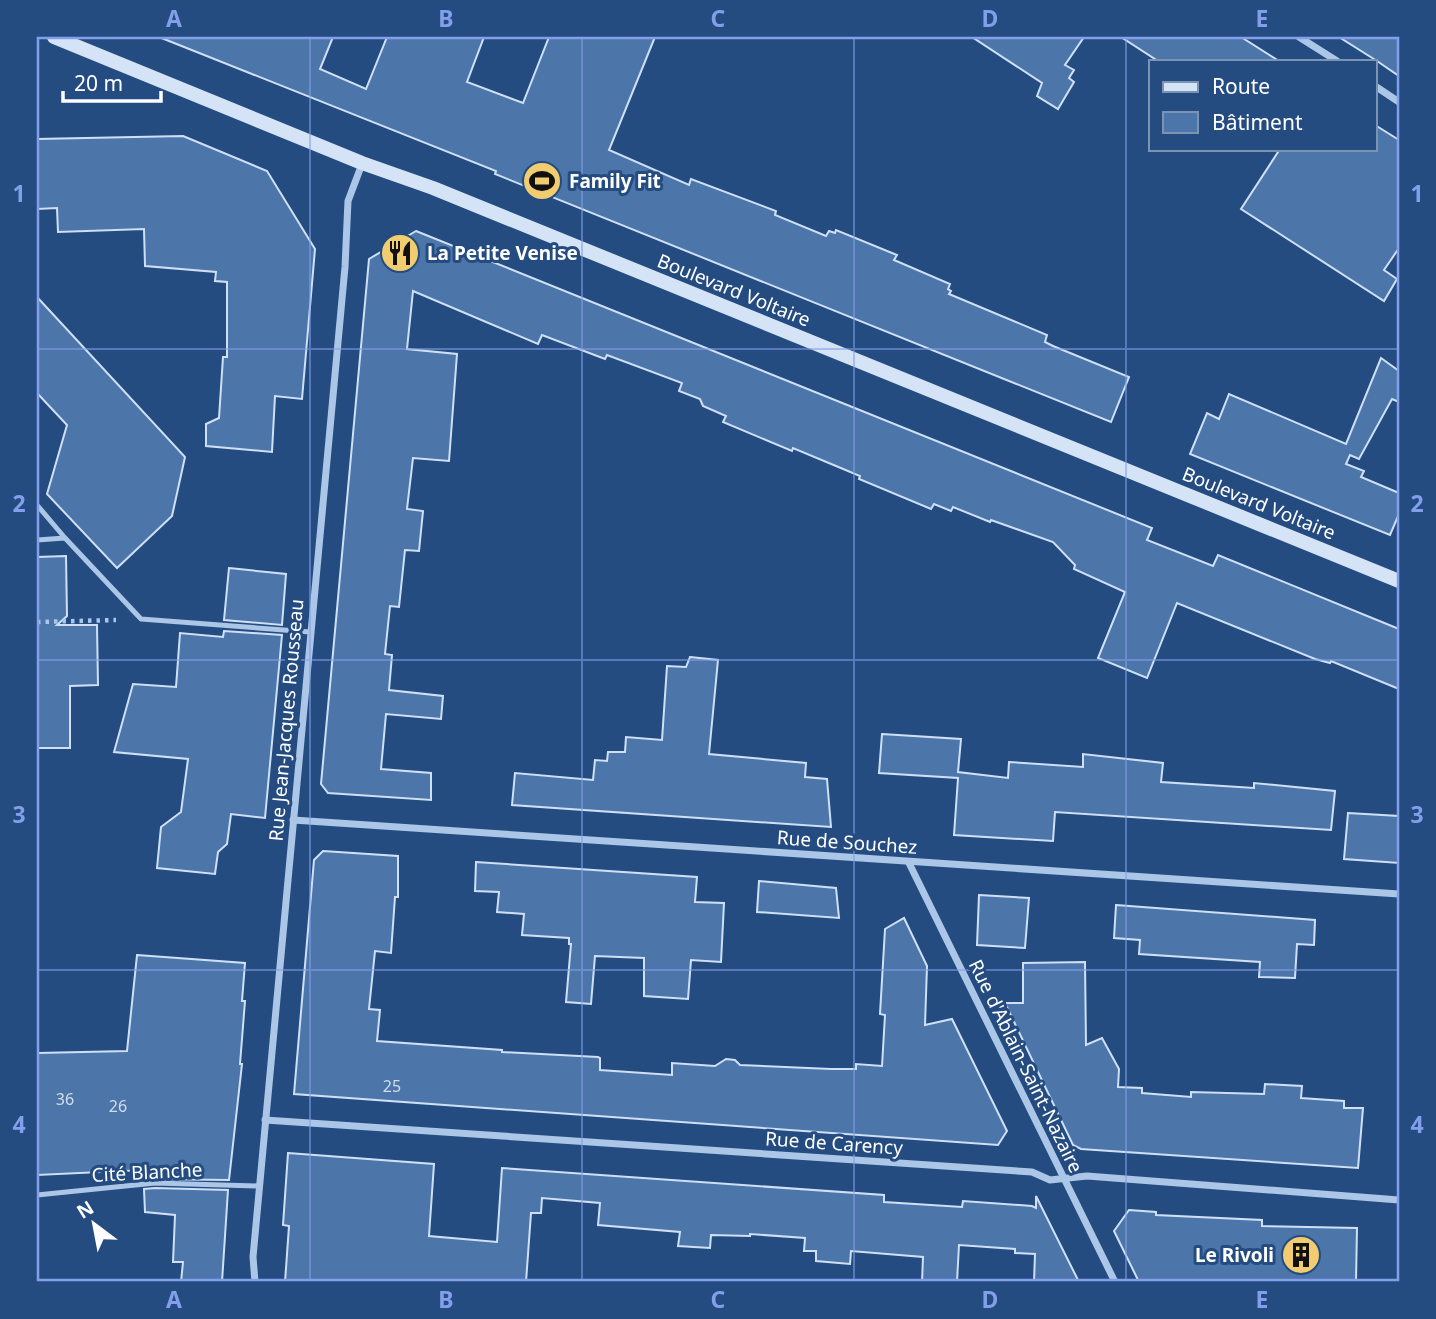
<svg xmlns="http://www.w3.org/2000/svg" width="1436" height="1319" font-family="'Noto Sans',sans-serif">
<rect width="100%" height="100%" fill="#244c81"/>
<g fill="#4c76aa" stroke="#cfe0f6" stroke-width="2">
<polygon points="159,37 333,37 320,69 366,89 387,37 484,37 467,82 523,103 549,37 655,37 609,150 689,185 691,179 776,211 775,215 826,236 829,231 835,233 836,230 897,255 894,260 950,284 948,289 951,291 949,294 1047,335 1045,342 1053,346 1129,377 1111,422 495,174 496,171"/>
<polygon points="972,37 1084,37 1065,65 1074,70 1069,78 1074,82 1058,109 1037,96 1042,83"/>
<polygon points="1121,37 1241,37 1279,61 1158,61"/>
<polygon points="1339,37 1399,37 1399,76 1377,61"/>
<polygon points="1375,125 1399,140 1399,248 1384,270 1397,279 1384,301 1241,209 1280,149 1375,149"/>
<polygon points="183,136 267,171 315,249 302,399 275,396 272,452 206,446 206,424 219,418 223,357 227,357 227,282 215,281 216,272 145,266 144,229 58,232 57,208 37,209 37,139"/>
<polygon points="416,231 1152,528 1147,540 1213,566 1218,555 1399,629 1399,689 1331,661 1330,663 1315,659 1177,603 1147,678 1098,658 1125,592 1074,569 1075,565 1053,542 991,520 990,522 953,507 951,511 934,504 931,509 859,479 860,476 836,466 793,448 792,451 723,422 726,416 703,406 700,399 679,391 682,383 607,355 605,359 542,335 538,344 413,291 407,349 457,354 449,461 413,458 407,509 423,511 419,551 405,550 399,607 390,606 385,654 392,655 389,690 443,696 441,719 386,714 381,769 431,773 431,800 328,793 321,784 369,259"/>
<polygon points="37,297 185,457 172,516 117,568 47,494 67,425 37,393"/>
<polygon points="1381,358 1399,371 1399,402 1392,399 1359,459 1350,455 1346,464 1364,471 1361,477 1399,493 1399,514 1390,535 1190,454 1207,413 1219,419 1229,394 1346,444"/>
<polygon points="66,556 67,616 57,625 97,625 98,685 70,686 70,748 37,748 37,557"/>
<polygon points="229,568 286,574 282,625 224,620"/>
<polygon points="224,631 282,635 265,818 231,814 227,844 218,852 215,874 157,868 161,827 181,812 188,759 114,752 133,684 176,687 180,633 223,637"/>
<polygon points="690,657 718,660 709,754 806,763 805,777 827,779 831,827 512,805 515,773 593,780 595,760 607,761 608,752 625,752 626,737 662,740 667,666 686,667"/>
<polygon points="882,734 961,739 958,772 1008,778 1009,762 1083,767 1083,754 1163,763 1161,782 1254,788 1254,783 1335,791 1331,830 1055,812 1053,841 954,835 958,778 879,773"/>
<polygon points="1348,813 1399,816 1399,863 1344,859"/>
<polygon points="323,851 398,856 398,897 395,897 391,953 375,951 369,1009 380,1010 377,1041 502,1050 502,1052 598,1057 600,1058 600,1070 672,1075 672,1063 715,1066 726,1059 735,1060 740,1065 831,1069 856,1069 856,1064 882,1066 885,1015 880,1014 885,929 904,918 927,966 925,1025 952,1019 1007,1131 998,1145 294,1094 314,860"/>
<polygon points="476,862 697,877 695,902 724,903 721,962 691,960 688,999 644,996 644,958 595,956 591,1004 566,1002 571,944 569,944 569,938 522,935 524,914 497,912 499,892 475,891"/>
<polygon points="759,881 836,888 839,918 757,912"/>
<polygon points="979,895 1029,898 1025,948 977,945"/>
<polygon points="1116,905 1315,920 1314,945 1297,944 1295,978 1259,977 1260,962 1139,954 1140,940 1114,938"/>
<polygon points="137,955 245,963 242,1001 245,1001 240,1064 242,1064 229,1180 144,1179 144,1170 37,1175 38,1053 127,1051"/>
<polygon points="1085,962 1086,1045 1102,1038 1119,1069 1118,1087 1142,1088 1142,1093 1191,1097 1191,1092 1264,1094 1265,1084 1302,1086 1301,1098 1344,1101 1344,1108 1363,1108 1358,1168 1081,1149 1073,1145 1005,1003 1023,1003 1023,963"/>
<polygon points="288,1153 434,1164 429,1236 497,1242 502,1168 884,1195 884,1202 962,1207 963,1201 1032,1206 1036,1208 1036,1196 1079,1282 1034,1282 1035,1254 1015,1253 1015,1249 959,1245 957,1282 922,1282 923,1257 851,1251 850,1264 816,1261 816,1251 804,1251 805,1238 750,1234 750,1236 711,1235 710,1248 678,1246 680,1232 598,1225 600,1203 542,1198 541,1213 531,1213 526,1282 285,1282 289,1226 283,1225"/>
<polygon points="155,1188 228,1190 222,1282 181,1282 183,1262 173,1262 175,1215 145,1212 144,1189"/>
<polygon points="1129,1210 1156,1212 1156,1215 1262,1220 1262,1226 1357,1228 1356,1282 1139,1282 1114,1231"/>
</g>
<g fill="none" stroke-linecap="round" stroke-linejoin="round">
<polyline stroke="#abc6e7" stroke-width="4.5" stroke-dasharray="3.5 5" stroke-linecap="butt" points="37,622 116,620"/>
<g stroke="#abc6e7" stroke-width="5">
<polyline points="37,505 65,538"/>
<polyline points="37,540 65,538 141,619 310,632"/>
<polyline points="37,1195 155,1183 259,1186"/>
</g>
<g stroke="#abc6e7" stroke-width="7">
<polyline points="1299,37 1337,61"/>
<polyline points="1375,86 1399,102"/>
<polyline points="293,820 1399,894"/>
<polyline points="909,863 1115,1282"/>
<polyline points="265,1120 1032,1172 1050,1180 1087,1176 1399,1200"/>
<polyline points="255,1282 253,1257 345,267 348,201 362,164"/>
</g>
<polyline stroke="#d5e3f6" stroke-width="14" points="54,37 362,163 433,188 1399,581"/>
</g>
<path fill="none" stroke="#839eea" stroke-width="2" stroke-opacity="0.55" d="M310,37V1282M582,37V1282M854,37V1282M1126,37V1282M37,349H1399M37,660H1399M37,970H1399"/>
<defs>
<symbol id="stadium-disc" viewBox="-11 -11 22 22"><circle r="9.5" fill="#f1cd6f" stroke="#244c81"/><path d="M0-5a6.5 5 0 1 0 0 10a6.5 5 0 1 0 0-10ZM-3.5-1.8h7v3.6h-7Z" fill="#111"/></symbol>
<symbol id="restaurant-disc" viewBox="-11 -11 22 22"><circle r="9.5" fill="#f1cd6f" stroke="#244c81"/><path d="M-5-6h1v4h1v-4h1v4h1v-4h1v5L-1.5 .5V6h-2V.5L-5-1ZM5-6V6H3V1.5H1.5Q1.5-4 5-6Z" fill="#111"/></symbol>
<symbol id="building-disc" viewBox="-11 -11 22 22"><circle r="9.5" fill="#f1cd6f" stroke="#244c81"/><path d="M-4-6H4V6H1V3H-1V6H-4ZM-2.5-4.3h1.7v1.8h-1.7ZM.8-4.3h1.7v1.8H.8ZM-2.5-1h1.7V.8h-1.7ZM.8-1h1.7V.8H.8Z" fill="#111"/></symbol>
</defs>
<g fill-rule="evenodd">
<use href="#stadium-disc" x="520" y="159" width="44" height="44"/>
<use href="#restaurant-disc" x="378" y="231" width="44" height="44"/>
<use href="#building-disc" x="1279" y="1233" width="44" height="44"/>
</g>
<g text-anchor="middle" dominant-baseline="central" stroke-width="6" stroke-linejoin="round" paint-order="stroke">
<g font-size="16" fill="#d2ddea">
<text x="392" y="1086">25</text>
<text x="65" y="1099">36</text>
<text x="118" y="1106">26</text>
</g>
<g font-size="19" font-weight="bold" fill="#fff" stroke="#244c81" text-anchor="start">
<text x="569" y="181">Family Fit</text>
<text x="427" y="253">La Petite Venise</text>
<text x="1274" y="1255" text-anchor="end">Le Rivoli</text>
</g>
<g font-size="19" fill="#fff" stroke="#244c81">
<text transform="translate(734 290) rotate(22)">Boulevard Voltaire</text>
<text transform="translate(1259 503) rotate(22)">Boulevard Voltaire</text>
<text transform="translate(286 720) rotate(-85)">Rue Jean-Jacques Rousseau</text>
<text transform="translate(847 842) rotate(4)">Rue de Souchez</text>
<text transform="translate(1026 1066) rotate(64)">Rue d'Ablain-Saint-Nazaire</text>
<text transform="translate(834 1143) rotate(4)">Rue de Carency</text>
<text transform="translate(147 1172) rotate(-3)">Cité Blanche</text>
</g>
</g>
<rect width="1436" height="1319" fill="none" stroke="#244c81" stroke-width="77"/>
<rect x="1149" y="60" width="228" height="91" fill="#244c81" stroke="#7c94b3" stroke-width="2"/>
<rect x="1163" y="82" width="35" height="10" fill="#d5e3f6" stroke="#7c94b3" stroke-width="2"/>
<text x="1212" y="94" font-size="21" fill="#ffffff">Route</text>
<rect x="1163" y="112" width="35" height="21" fill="#4c76aa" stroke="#7c94b3" stroke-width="2"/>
<text x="1212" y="130" font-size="21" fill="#ffffff">Bâtiment</text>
<g transform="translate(94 1224) rotate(328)" stroke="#244c81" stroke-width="5" paint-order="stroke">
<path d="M0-5L12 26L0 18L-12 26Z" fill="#ffffff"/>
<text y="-10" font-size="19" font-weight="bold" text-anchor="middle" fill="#ffffff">N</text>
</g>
<path d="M63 91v10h98v-10" fill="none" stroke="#ffffff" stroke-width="3.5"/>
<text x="74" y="91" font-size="21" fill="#ffffff" stroke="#244c81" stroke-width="5" paint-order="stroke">20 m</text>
<rect x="38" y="38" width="1360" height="1242" fill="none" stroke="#839eea" stroke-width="2.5"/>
<g font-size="23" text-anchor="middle" font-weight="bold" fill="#839eea">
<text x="174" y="27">A</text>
<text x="446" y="27">B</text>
<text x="718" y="27">C</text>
<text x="990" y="27">D</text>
<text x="1262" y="27">E</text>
<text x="19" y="202">1</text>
<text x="1417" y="202">1</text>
<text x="19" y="512">2</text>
<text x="1417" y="512">2</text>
<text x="19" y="823">3</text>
<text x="1417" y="823">3</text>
<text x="19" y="1133">4</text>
<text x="1417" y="1133">4</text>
<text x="174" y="1308">A</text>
<text x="446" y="1308">B</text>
<text x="718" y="1308">C</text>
<text x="990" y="1308">D</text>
<text x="1262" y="1308">E</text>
</g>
</svg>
